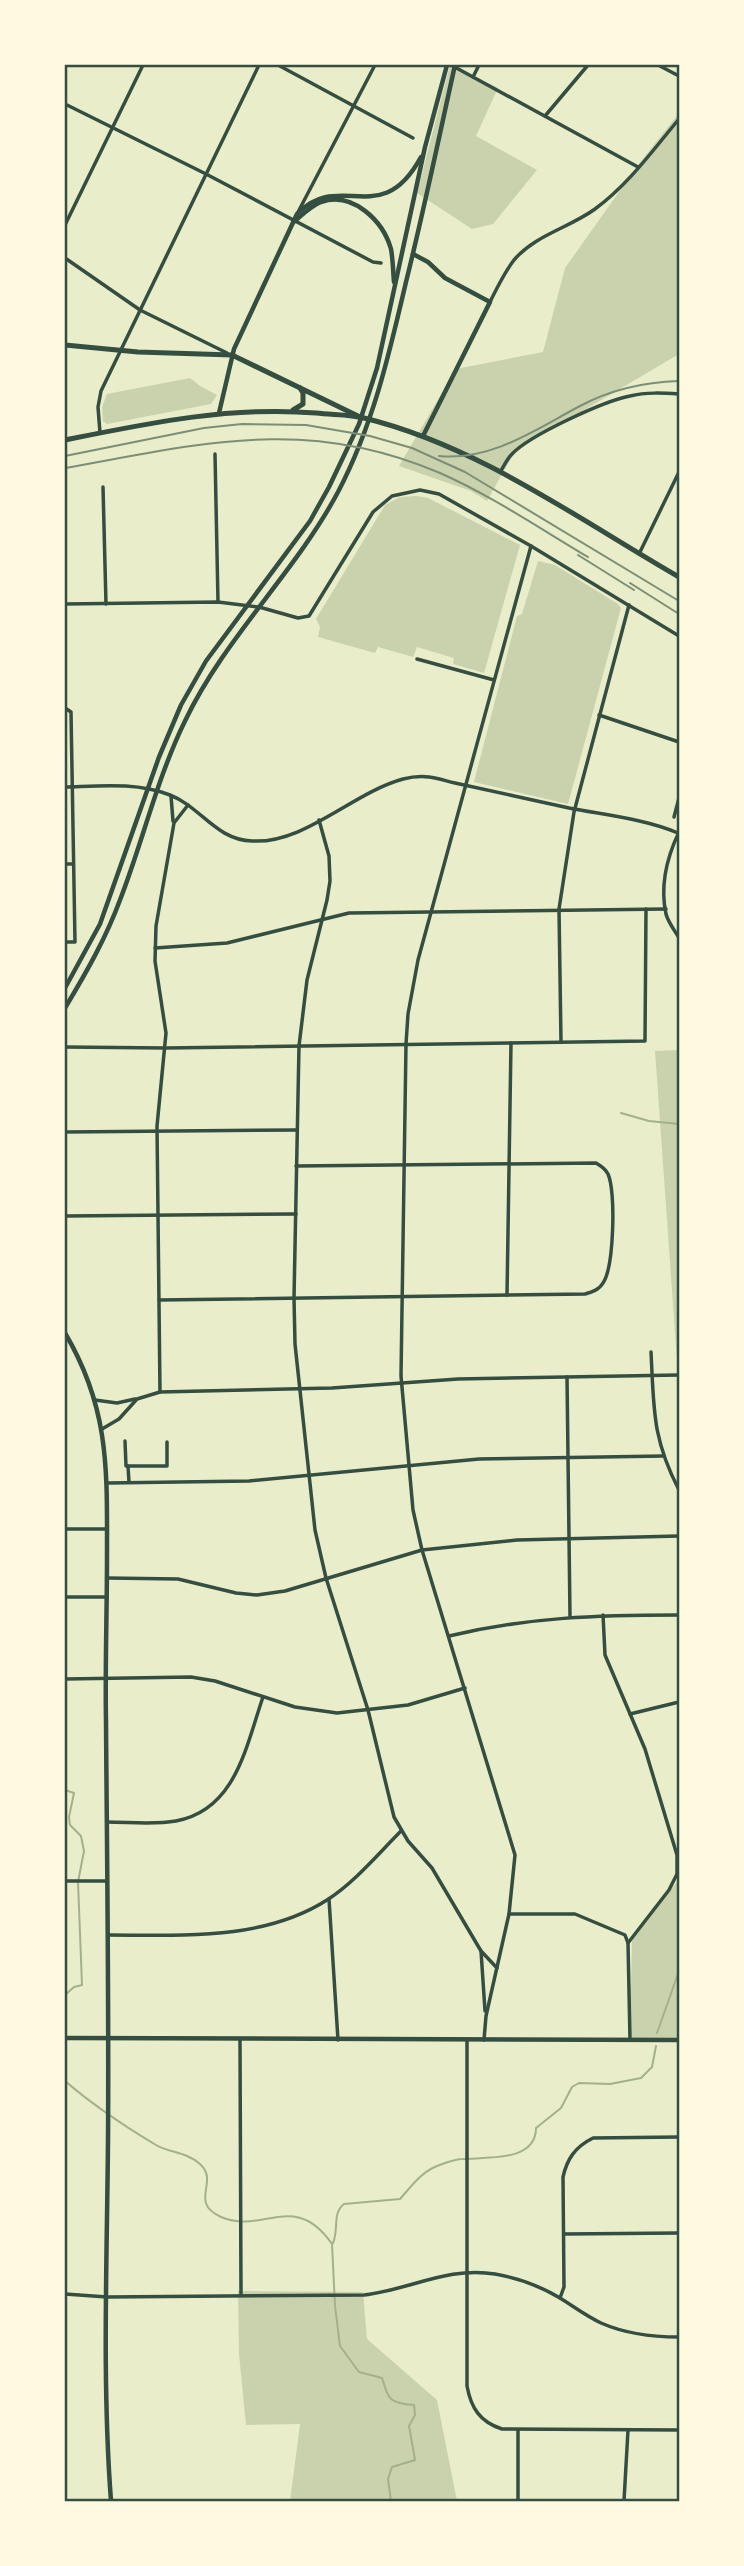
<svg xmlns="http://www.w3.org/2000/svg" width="744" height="2566" font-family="Karla,sans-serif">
<rect width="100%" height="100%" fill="#e9edc9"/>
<g fill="#cad2ad">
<polygon points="450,65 498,88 476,136 537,170 493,224 472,229 417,193"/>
<polygon points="679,113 679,354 515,451 487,501 471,491 399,466 456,369 543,352 565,268 638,165"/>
<polygon points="190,378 200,386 217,395 211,404 107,424 103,421 102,407 107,394"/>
<polygon points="416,496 428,498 520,545 484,673 453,664 454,658 417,647 413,657 378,647 375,653 318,637 320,627 316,619 385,505 400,497"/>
<polygon points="538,561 555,565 618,604 621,608 568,804 474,782 517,616 522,614"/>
<polygon points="679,1050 679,1361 677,1361 655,1051"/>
<polygon points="679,1879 679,2028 677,2038 630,2038 632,1941"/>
<polygon points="238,2291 363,2292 367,2339 437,2400 457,2501 290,2501 300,2424 246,2425 239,2354"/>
</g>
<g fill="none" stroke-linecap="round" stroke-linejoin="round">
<g stroke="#a3b18a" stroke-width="2">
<polyline points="621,1113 649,1121 679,1124"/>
<polyline points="65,1790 74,1793 69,1817 70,1825 81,1836 84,1851 78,1882 82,1985 74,1987 65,1995"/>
<polyline points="657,2033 679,1971"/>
<path d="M65,2081C93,2105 124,2126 156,2145C170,2153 187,2152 200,2164C220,2182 188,2202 221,2217C263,2235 295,2190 332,2244L335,2306L340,2346L359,2372L382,2378C389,2400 389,2403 414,2405L415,2415L409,2426L415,2460L392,2467L388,2479L391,2501"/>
<path d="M333,2243C339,2230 332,2213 344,2204L400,2199C411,2187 420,2173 437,2166C445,2163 454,2159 463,2159C487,2157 536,2162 536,2128L561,2108L572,2087L579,2083L610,2084L641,2078L652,2067L656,2046"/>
</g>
<g stroke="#344e41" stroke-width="3.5">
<polyline points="278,65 413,138"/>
<polyline points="451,65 638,167"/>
<polyline points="658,65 679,76"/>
<polyline points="473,77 479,65"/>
<polyline points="65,104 206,174 373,262 381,263"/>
<polyline points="545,116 588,65"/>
<polyline points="297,214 375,65"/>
<polyline points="65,225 143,65"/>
<polyline points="65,258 140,310 227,353"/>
<polyline points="100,433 98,407 101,391 259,65"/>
<polyline points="215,454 218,602"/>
<path d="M500,472C504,466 507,459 512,454C530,435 604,401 630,396C646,392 663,393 679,394"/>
<polyline points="103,487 106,604"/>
<polyline points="639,554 679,472"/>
<polyline points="259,607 298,618 309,616 373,512 392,496 420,490 439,494 531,546 679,636"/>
<polyline points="417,659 494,680"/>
<polyline points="65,708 71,712 75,942 65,942"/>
<polyline points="599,715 679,742"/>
<path d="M65,787C100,786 136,782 170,795C201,807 216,840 252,841C305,844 352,793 403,779C411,777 421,776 429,777C438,778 446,781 455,783C493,791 531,800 569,808C605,815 645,819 678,833"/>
<polyline points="171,796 173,821"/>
<polyline points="674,817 679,798"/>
<polyline points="319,820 329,856 330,881 327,900 307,980 299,1046 294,1298 295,1344 315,1530 326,1578 368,1710 394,1817 408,1841 432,1868 481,1951 497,1968"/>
<path d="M679,832C667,857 660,886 666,914C668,922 675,931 679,938"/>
<polyline points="65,864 73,864"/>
<polyline points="155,948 227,943 349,913 666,909"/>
<polyline points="561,1042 559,909 574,812 629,605"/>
<polyline points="65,1047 166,1048 645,1041 646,909"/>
<polyline points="65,1132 297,1130"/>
<polyline points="65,1216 296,1214"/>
<polyline points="507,1295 511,1043"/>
<path d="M159,1300L585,1294C592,1292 599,1290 603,1283C614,1267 616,1191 608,1174C605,1168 601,1166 596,1163L296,1166"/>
<path d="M651,1352C654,1409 652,1438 679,1490"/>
<polyline points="567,1377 570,1616"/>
<polyline points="160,1392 157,1126 166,1033 155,961 156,926 174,823 188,805"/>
<polyline points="95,1400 117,1403 135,1399"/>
<polyline points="102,1429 119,1419 137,1399 160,1392 332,1388 458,1379 679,1375"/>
<polyline points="125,1441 126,1466 128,1466"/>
<polyline points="129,1482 128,1466 167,1466 167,1442"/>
<polyline points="108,1483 249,1481 479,1459 663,1456"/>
<polyline points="65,1529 107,1529"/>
<polyline points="107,1578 178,1579 236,1593 257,1595 285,1591 422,1550 517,1540 679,1536"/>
<polyline points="65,1597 107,1597"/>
<polyline points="603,1615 605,1655 645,1749 677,1855 677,1874 669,1890 628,1943 630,2040"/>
<path d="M449,1636C529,1617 598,1615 679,1615"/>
<polyline points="65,1679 191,1677 215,1681 295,1707 337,1713 408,1705 465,1688"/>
<polyline points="630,1714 679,1702"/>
<path d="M107,1822C129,1822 154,1825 176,1821C236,1810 246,1746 263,1697"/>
<polyline points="65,1881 107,1881"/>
<polyline points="329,1899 338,2040"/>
<polyline points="509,1914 575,1914 625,1935 628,1943"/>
<path d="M108,1935C181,1935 263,1941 327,1900C355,1882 378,1854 401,1831"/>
<polyline points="481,1951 485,2011"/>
<polyline points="240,2040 241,2295"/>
<path d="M467,2040V2386C471,2408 480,2422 502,2429L679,2430"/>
<polyline points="484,2040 486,2016 509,1914 515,1855 422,1550 413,1510 401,1376 406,1044 408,1014 418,960 531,546"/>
<polyline points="564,2234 679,2233"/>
<path d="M65,2294L107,2297L364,2295C409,2290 448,2266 495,2274C518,2278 540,2286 560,2298C573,2306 586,2316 601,2323C626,2334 652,2337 679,2337"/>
<path d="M560,2298L564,2287L563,2177C567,2159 575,2147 593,2138L679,2137"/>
<polyline points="518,2501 518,2430"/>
<polyline points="624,2501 628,2430"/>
</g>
<g stroke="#344e41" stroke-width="3.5">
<path d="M490,302C497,288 504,273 514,260C535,235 569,228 595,209C628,185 653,150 679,119"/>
<polyline points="65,604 218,602 258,607"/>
</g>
<g stroke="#344e41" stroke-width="4.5">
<path d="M295,221C303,214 311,206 321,202C353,191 383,221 391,249C393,260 393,271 394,282"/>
<polyline points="413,254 428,262 445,278 490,302 423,436"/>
<path d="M219,413L234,349L297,214C340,169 381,231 421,157"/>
<polyline points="65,988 100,924 159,757 181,705 206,661 310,521 329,487 359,424 377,368 425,147 447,65"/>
<path d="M65,1008C86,973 106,938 120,900C143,841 157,778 185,721C225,637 295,573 338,492C373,425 389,355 406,282C424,210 439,137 455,65"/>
<path d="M65,1333C110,1409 107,1471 107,1556C107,1611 105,1666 106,1721C107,1861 109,2001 108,2141C107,2261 102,2382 111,2501"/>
<polyline points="65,2038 679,2040"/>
</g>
<g stroke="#344e41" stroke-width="5">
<polyline points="65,345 138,352 232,355 358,416"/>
<polyline points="293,410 303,404 303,393 300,388"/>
<path d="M65,440C149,423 230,406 316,413C332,415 349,414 364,418C479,446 578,519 679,577"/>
</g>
<g stroke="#7c8e77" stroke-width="2">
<polyline points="65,456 204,428 242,424 306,425 370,436 412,448 465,472 679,601"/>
<path d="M439,456C492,461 536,429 580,406C610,390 645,382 679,381"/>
<path d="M65,468C201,444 306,415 440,473C492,496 539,528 588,557"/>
<polyline points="578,555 634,590"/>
<polyline points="630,583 679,614"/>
</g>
</g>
<rect width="744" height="2566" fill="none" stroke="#fefae0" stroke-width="133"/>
<rect x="66" y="66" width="612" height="2434" fill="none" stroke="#344e41" stroke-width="2.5"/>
</svg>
